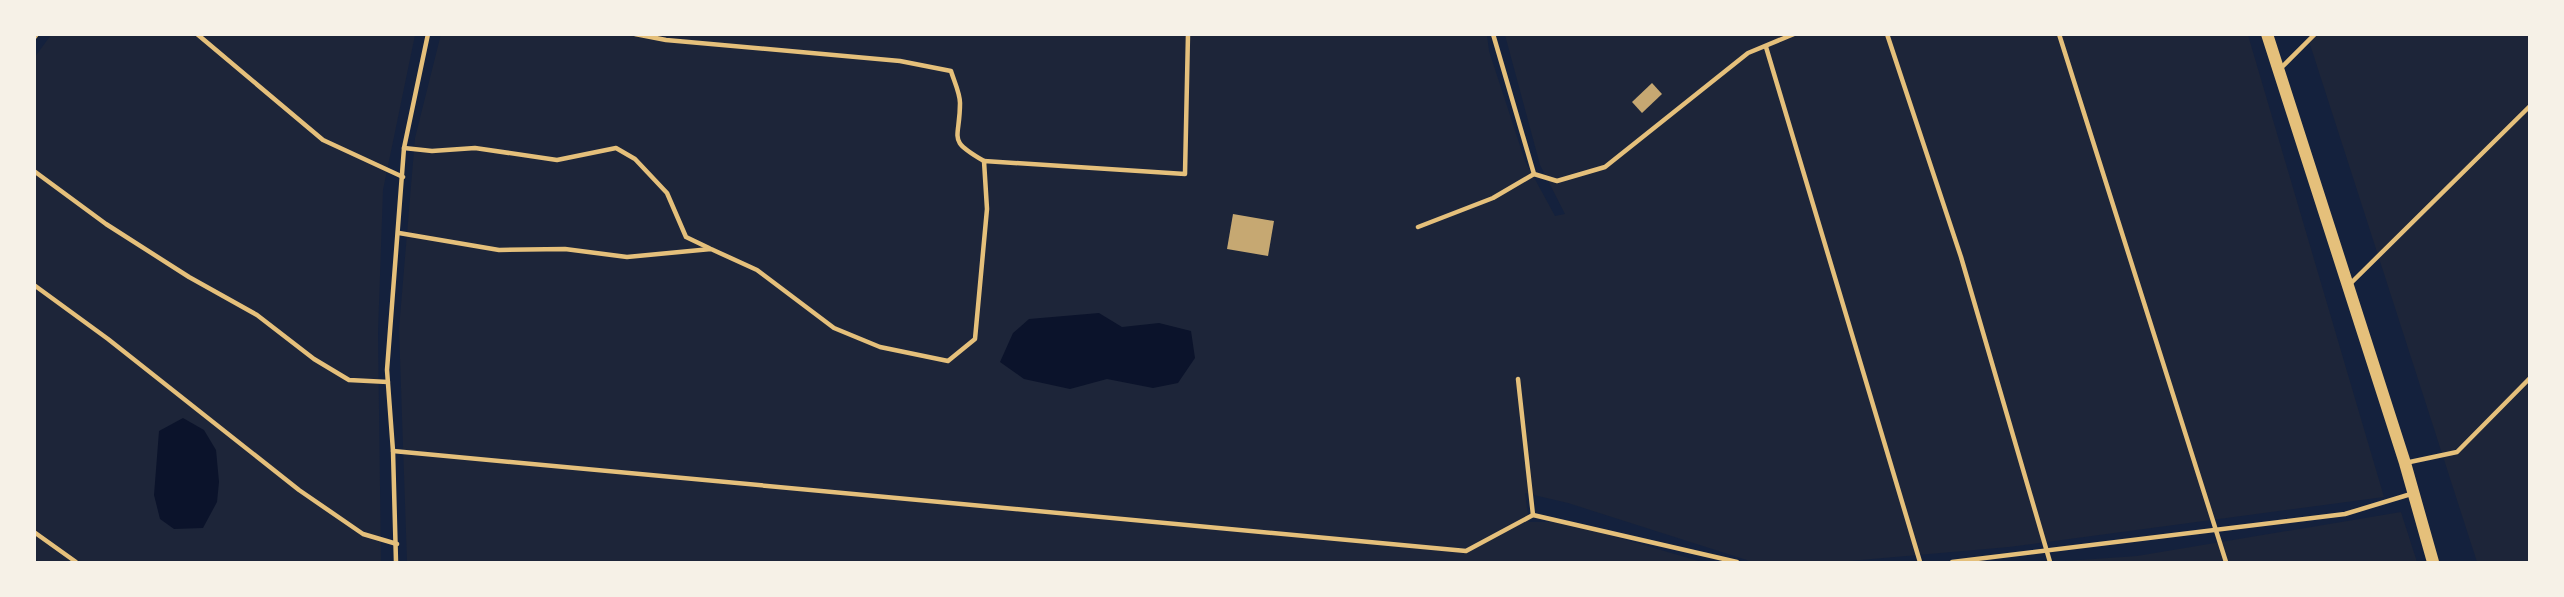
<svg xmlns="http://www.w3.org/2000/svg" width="2564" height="597" font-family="Overpass,sans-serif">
<rect width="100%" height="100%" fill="#14213d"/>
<g fill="#1d2539">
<polygon points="441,34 1487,35 1489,51 1525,161 1555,216 1565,214 1540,165 1505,35 2248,35 2384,497 2009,547 1838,562 1753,562 1568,503 1525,493 1529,522 1565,522 1702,562 407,562 399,329 415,138"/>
<polygon points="51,35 415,35 383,190 378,333 381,562 35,562 34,58"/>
<polygon points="2307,35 2529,35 2529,562 2477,562"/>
<polygon points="2401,512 2417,562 2051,562 2137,556"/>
</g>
<g fill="#0b132b">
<polygon points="1099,313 1122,327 1159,323 1191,331 1195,358 1178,383 1153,388 1107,379 1070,389 1024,379 1000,362 1013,333 1029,319"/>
<polygon points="183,418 204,430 216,450 219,482 217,502 203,528 174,529 160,519 154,495 159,431"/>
</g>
<g fill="#c6a872">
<polygon points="1652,83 1662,94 1642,113 1632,102"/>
<polygon points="1233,214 1274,221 1268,256 1227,249"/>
</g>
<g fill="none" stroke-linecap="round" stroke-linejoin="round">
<g stroke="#e5c07b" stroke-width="4.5">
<polyline points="197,34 323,140 403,177"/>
<path d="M635,34L666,40L900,61L951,71C954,81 960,93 960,103C960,141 946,139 984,161"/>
<polyline points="1493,34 1534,174 1557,181 1605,167 1748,53 1794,34"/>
<polyline points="1887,34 1961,257 2050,562"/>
<polyline points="2059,34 2226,562"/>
<polyline points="34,38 37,34"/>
<polyline points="1766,47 1920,562"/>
<polyline points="2280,69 2315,34"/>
<polyline points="404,148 432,151 475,148 557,160 616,148 635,159 667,193 686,237 709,248"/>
<polyline points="34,171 106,224 189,277 257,315 314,359 349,380 388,382"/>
<polyline points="1418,227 1493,198 1534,174"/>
<polyline points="399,233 499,250 565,249 627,257 711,249 757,270 834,328 880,347 948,361 975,339 987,209 984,161 1185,174 1188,34"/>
<polyline points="2350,284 2530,106"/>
<polyline points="34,285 108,339 299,490 363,534 397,544"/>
<polyline points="1518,379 1533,515"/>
<polyline points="393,451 1466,551 1533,515 1737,562"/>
<polyline points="2405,463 2457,452 2530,378"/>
<polyline points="34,532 76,562"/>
<polyline points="396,562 393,451 387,370 404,148 428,34"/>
<polyline points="1952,562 2345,514 2411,494"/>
</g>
<polyline stroke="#e5c07b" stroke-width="12" points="2267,34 2405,463 2433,562"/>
</g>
<rect width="2564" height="597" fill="none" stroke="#f6f1e7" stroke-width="72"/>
</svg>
